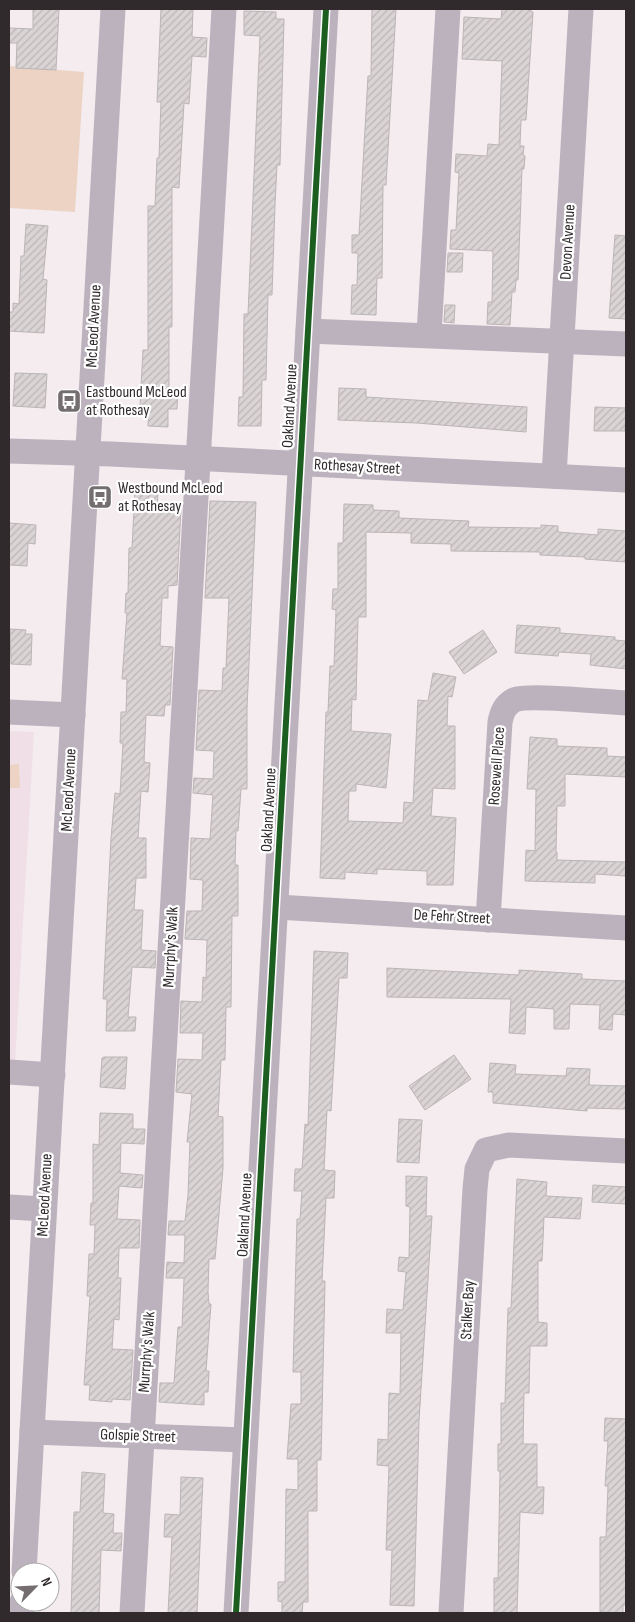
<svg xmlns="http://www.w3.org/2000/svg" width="635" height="1622" font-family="'Sofia Sans Condensed',sans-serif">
<defs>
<pattern id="building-hatch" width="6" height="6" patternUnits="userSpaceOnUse" patternTransform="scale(1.25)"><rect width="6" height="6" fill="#dad4d5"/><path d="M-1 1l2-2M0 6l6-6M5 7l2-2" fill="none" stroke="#bbb6b7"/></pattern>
</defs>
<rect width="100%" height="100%" fill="#f4ecef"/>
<polygon fill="#f0dfe6" points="9,731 34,732 14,1080 9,1080"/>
<g fill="#edd3c4">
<polygon points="9,66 84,72 75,212 9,208"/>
<polygon points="19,764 20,788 9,788 9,765"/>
</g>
<g fill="url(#building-hatch)" stroke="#bbb5b6">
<polygon points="33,9 59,9 56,70 16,68 17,43 9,43 9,28 33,29"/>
<polygon points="161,9 193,9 192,37 207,38 206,57 192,56 189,104 184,103 179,188 172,187 172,327 169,327 169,388 178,388 177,409 168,409 168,427 148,426 149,406 140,406 143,350 148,350 148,206 155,206 157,158 159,158 161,102 157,102"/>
<polygon points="372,9 396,9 386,185 383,185 382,278 377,278 376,315 351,314 352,285 357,285 358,253 352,253 352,235 359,235 368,76 371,76"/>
<polygon points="502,9 531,9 531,12 533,12 526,120 521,120 520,146 524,146 523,155 525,156 524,169 522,169 518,280 516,280 515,292 512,292 510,325 487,324 488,302 492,302 493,251 450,249 451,230 456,230 459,173 455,172 456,154 487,156 488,144 499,145 502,61 462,59 464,17 501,19"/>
<polygon points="244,11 276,12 276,19 284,19 280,165 277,165 275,205 272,295 268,295 266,380 262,380 261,426 238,426 239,397 243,397 244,314 248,314 260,36 244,35"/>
<polygon points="26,224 48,226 43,279 47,280 44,333 9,331 9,312 13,312 13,303 19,304 21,256 24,256"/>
<polygon points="615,235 626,236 626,319 609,318"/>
<polygon points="448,253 463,253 462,272 447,272"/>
<polygon points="445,305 455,305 454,323 444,322"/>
<polygon points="15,373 47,374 45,408 13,406"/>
<polygon points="339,388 366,389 366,397 527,407 526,432 417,423 338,420"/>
<polygon points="595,407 626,408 625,431 594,431"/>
<polygon points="135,490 158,491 157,508 181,509 177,585 168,586 168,598 162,598 160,646 173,647 170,705 165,705 164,716 146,715 144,762 150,763 148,792 141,791 138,838 146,838 146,878 136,878 134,910 143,910 141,950 156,951 155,968 132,967 128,1017 136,1017 135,1031 106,1031 107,999 103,999 111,838 115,793 120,794 123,743 120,743 121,712 126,712 127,679 122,679 127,613 125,613 126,593 128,593 129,548 132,548"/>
<polygon points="210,501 256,502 247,709 247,789 241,789 238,831 236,831 235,865 238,865 238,916 232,916 231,1007 226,1007 225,1060 221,1060 218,1116 223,1117 223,1168 215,1259 209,1259 208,1292 209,1304 211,1304 206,1371 209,1371 208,1392 204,1392 204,1405 159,1402 160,1383 174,1383 178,1327 182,1327 184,1278 166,1278 167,1262 184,1263 185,1235 168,1235 169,1221 185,1221 188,1195 190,1142 187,1142 192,1094 176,1092 178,1059 202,1060 203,1033 180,1033 181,1001 202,1002 203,977 206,978 207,940 185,939 187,911 202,911 203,880 190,879 191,838 210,839 213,795 193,793 194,778 213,779 214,751 196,750 199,690 222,691 223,668 226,668 229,598 205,598"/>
<polygon points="344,504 373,505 373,510 399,511 399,518 469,521 468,527 541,528 541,525 558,526 558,532 598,535 598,529 626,531 626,562 585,559 585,557 540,555 540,552 451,551 451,544 411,543 411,533 366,532 366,617 358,617 356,700 352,699 351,731 391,734 386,788 356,784 356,791 349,791 348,821 403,823 404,802 413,803 418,700 428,701 433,673 456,677 452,697 448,696 447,726 455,726 455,789 433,788 431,816 456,818 453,885 427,885 427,871 377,869 377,874 345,872 345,879 320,878 326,712 328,712 330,666 334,666 336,610 332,609 333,589 338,589 338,543 343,543"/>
<polygon points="9,523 36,525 35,544 28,543 27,566 9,565"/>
<polygon points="517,625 560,628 560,633 615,637 615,640 626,641 626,669 590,665 591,654 559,652 558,656 515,653"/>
<polygon points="10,629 26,630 25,634 32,634 31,665 11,664"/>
<polygon points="483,630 497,652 464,674 449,652"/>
<polygon points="530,737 557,739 557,746 607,748 607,756 626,757 626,777 565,774 565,806 557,806 556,852 557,852 557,860 626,862 626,876 595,874 595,883 525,881 526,850 535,851 536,789 527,789"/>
<polygon points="314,951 348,953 347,978 339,978 331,1111 327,1110 324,1170 335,1171 334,1198 326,1198 322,1281 325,1281 321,1460 317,1460 317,1511 308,1511 308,1602 303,1602 302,1613 282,1613 282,1602 278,1601 278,1582 285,1582 286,1489 298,1490 298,1459 287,1459 291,1404 301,1404 301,1372 293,1372 297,1219 300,1219 302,1191 294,1191 295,1169 302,1169 305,1124 308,1125"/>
<polygon points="387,968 519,975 519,970 582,974 582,979 626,981 626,1015 613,1014 612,1030 599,1029 600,1005 570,1004 569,1029 554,1029 554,1009 526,1007 525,1034 509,1033 511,999 387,997"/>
<polygon points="454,1055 471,1079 425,1110 409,1086"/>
<polygon points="104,1057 127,1057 125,1089 100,1087 102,1058"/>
<polygon points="490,1063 516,1065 515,1074 566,1076 567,1068 590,1069 589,1085 626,1086 626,1109 587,1108 587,1111 493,1103 493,1092 488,1092"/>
<polygon points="100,1113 133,1114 133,1129 145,1129 144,1144 121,1143 120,1173 143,1175 142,1188 119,1186 117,1219 140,1220 139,1248 119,1248 118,1278 121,1278 119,1320 114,1319 112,1349 133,1350 130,1400 112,1399 112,1402 89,1400 90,1385 84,1385 90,1296 87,1296 89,1254 94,1254 95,1225 90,1225 91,1203 93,1203 93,1144 99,1145"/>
<polygon points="399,1119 422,1120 419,1163 397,1162"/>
<polygon points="406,1176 427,1177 426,1216 432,1216 419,1421 414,1606 390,1605 392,1550 386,1550 389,1466 377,1465 378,1439 388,1440 389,1393 400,1394 401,1333 386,1333 387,1309 403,1310 406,1272 398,1271 399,1257 409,1258 410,1207 406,1206"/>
<polygon points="517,1179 547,1182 546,1196 582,1198 580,1219 544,1217 542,1261 538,1261 538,1322 547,1323 547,1346 530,1346 529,1393 524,1393 523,1444 537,1444 537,1487 544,1487 543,1514 520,1512 517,1613 494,1613 494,1578 498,1578 500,1471 498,1471 498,1444 501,1444 501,1403 505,1403 508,1308 511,1308"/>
<polygon points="593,1185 626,1187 626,1204 592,1202"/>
<polygon points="605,1418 626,1419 626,1605 623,1605 623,1613 600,1612 600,1537 606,1537 608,1486 605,1486 608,1441 604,1441"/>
<polygon points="82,1472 105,1474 103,1513 114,1514 113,1533 122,1533 121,1551 101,1550 99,1613 71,1613 74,1512 80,1512"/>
<polygon points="181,1477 203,1478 197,1613 168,1613 172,1537 164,1537 165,1514 180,1515"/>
</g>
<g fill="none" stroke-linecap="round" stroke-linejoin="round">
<g stroke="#bcb2bd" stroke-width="25">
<polyline points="308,331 626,344"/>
<polyline points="429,334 448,9"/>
<polyline points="9,451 111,454 626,480"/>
<polyline points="554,476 581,9"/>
<polyline points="9,712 73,715"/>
<polyline points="277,907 626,928"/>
<path d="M488,920L500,722C502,712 505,705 514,700C528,694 606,702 626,703"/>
<polyline points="9,1072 53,1075"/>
<polyline points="9,1207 44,1209"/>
<polyline points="32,1432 245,1440"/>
<polyline points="24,1572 113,9"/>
<polyline points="22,1613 22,1602"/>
<polyline points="132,1613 224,9"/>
<polyline points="236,1613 326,9"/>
<polyline points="451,1613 475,1189 477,1169 486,1150 509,1145 626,1151"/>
</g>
<defs>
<polyline id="cycleway" points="236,1613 326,9"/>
</defs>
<use href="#cycleway" stroke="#fff" stroke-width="9"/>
<use href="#cycleway" stroke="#1b5e20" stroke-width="6"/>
</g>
<defs>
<symbol id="bus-square" viewBox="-11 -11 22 22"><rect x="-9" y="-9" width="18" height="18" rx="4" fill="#756e70" stroke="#fff"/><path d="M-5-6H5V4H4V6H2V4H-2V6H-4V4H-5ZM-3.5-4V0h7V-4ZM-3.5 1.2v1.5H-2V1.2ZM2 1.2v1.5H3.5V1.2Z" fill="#fff"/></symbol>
</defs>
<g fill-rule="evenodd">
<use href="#bus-square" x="55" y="387" width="28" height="28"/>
<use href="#bus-square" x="86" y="483" width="28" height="28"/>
</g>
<g text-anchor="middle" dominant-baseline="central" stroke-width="4.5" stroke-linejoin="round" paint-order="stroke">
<g font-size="16" fill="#302a2c" stroke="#fff">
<text transform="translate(568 242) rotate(-87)">Devon Avenue</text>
<text transform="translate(94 326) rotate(-87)">McLeod Avenue</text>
<text transform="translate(290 406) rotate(-87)">Oakland Avenue</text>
<text transform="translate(357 467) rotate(3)">Rothesay Street</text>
<text transform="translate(497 766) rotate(-86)">Rosewell Place</text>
<text transform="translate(69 790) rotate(-87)">McLeod Avenue</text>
<text transform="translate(269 810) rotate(-87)">Oakland Avenue</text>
<text transform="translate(452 917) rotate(3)">De Fehr Street</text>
<text transform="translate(171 947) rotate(-87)">Murrphy's Walk</text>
<text transform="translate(45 1195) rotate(-87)">McLeod Avenue</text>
<text transform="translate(245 1215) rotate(-87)">Oakland Avenue</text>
<text transform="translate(468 1310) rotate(-87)">Stalker Bay</text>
<text transform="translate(147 1352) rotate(-86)">Murrphy's Walk</text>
<text transform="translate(138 1436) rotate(2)">Golspie Street</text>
</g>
<g font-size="16" fill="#302a2c" stroke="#fff" text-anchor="start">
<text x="86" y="392">Eastbound McLeod<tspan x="86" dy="18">at Rothesay</tspan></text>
<text x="118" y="488">Westbound McLeod<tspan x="118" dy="18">at Rothesay</tspan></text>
</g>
</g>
<rect width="635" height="1622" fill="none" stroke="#302a2c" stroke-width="20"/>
<g transform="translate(35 1587) rotate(66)"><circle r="24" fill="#ffffff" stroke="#acaaab"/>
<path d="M0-4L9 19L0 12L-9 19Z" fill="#756e70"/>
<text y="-8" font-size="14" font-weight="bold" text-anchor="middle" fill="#302a2c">N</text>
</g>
</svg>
